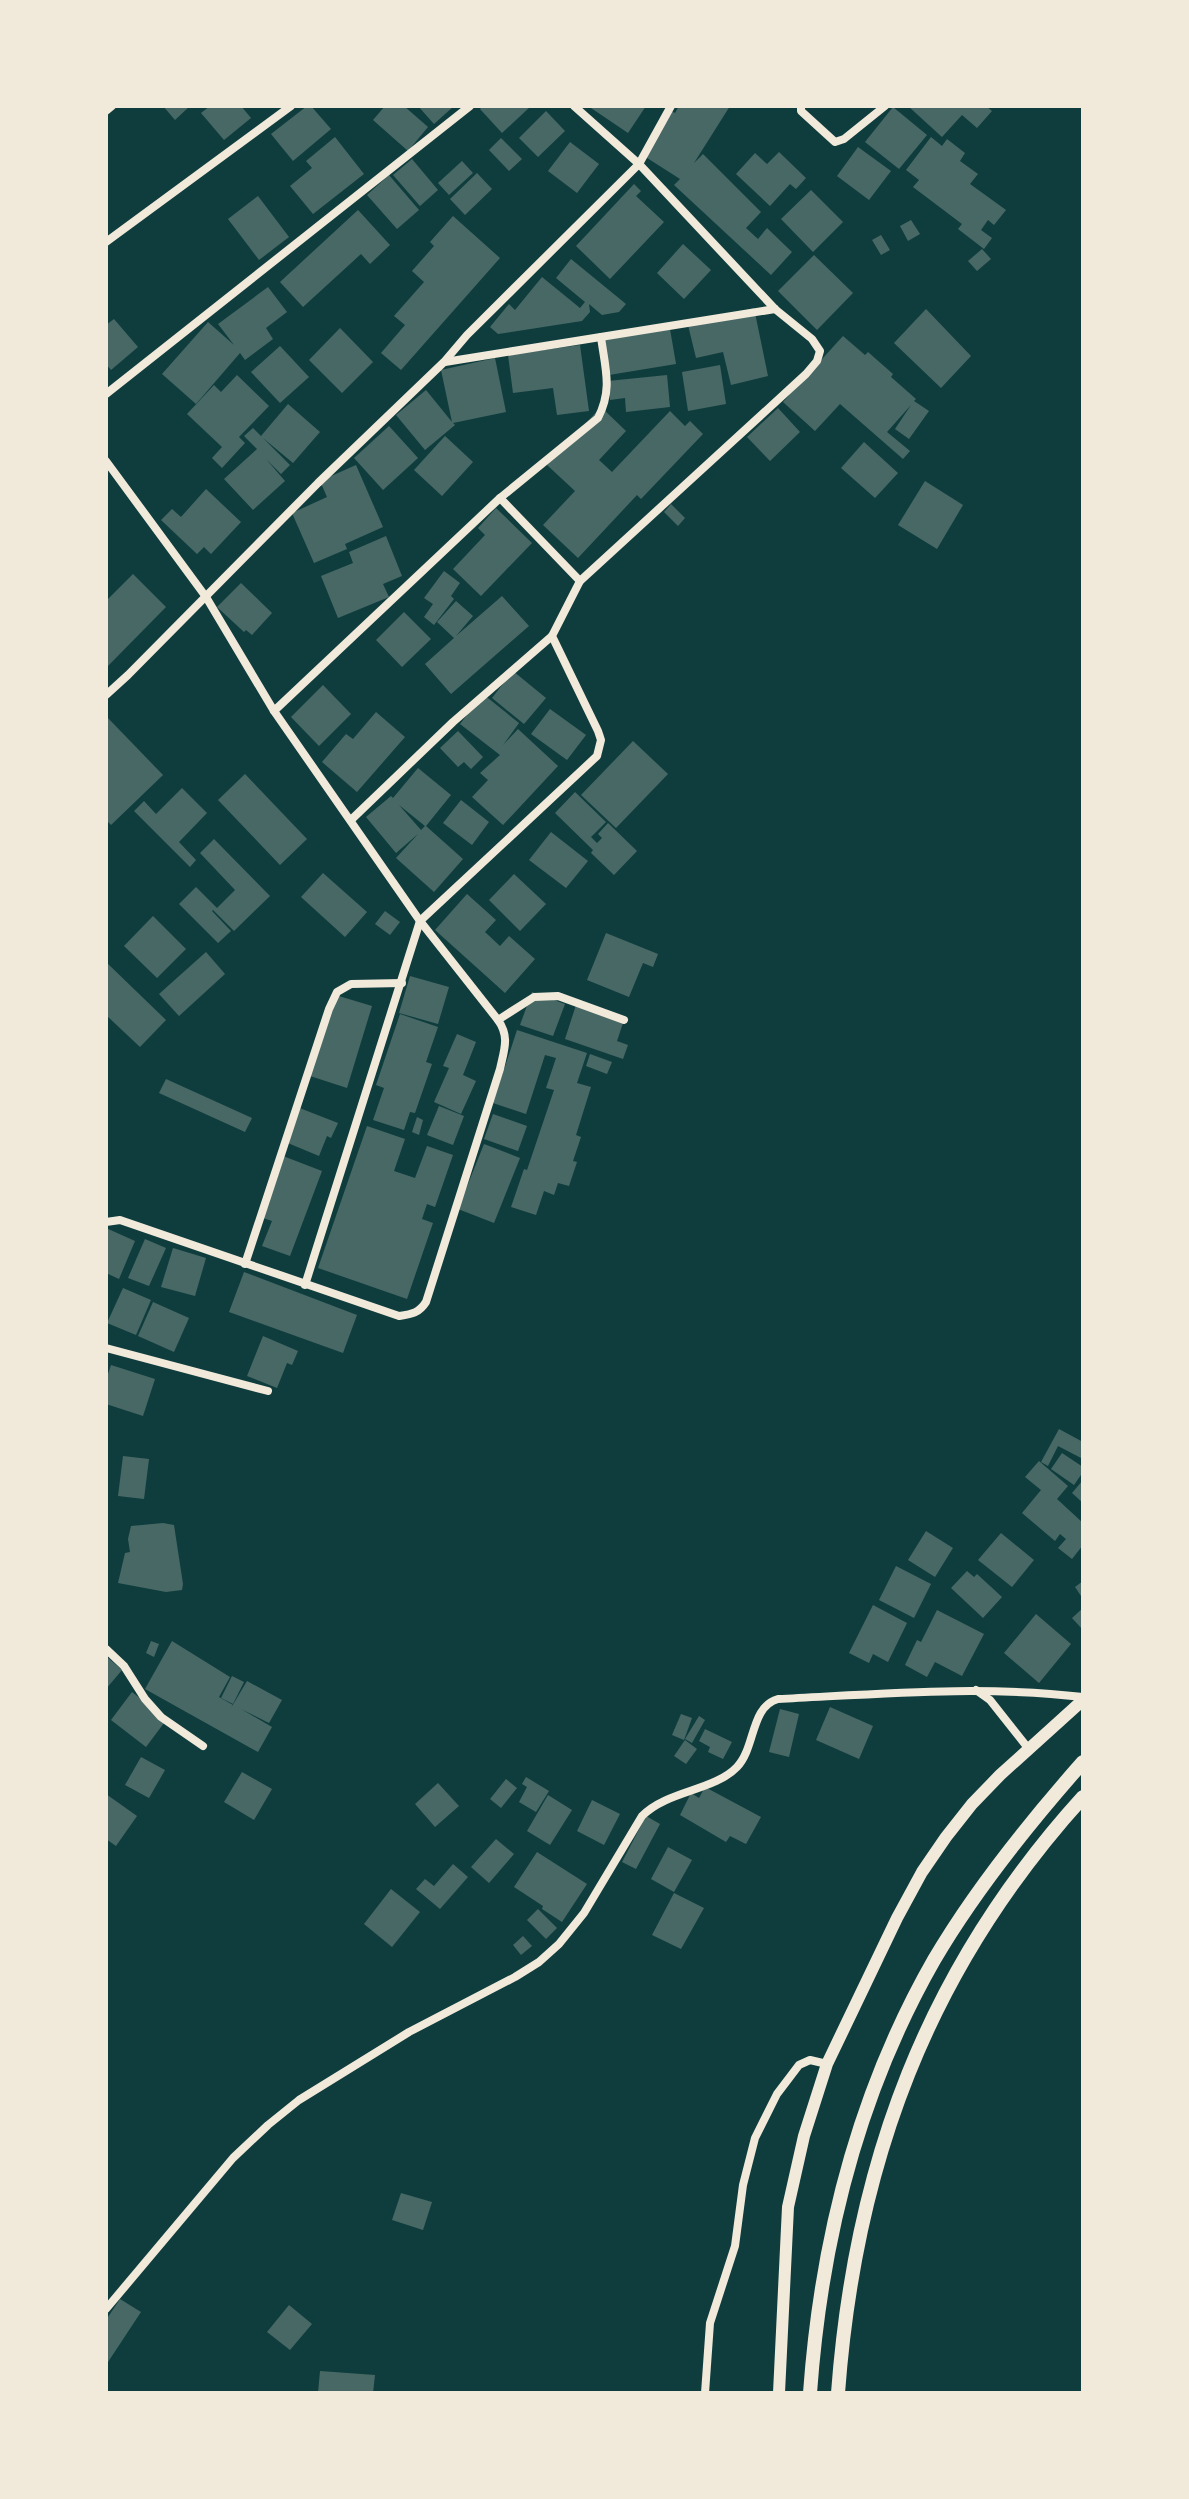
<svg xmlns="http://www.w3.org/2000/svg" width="1189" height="2499" font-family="'PT Sans Narrow',sans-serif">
<rect width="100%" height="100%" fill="#0f3d3e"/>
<g fill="#486865" fill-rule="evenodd">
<polygon points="163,106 190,106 175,120"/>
<polygon points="210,106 241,106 251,118 224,140 201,113"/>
<polygon points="307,106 311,106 331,129 293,161 271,134"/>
<polygon points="385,106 404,106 428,127 408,151 373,120"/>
<polygon points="418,106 454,106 434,124"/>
<polygon points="483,106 531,106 502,133 480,109"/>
<polygon points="588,106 646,106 628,133"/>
<polygon points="679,106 730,106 694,163 703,154 761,212 746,228 758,239 767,228 792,252 771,275 674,185 680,179 644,156 671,111 675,113"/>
<polygon points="908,106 986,106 992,111 977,128 962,115 942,137"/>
<polygon points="893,107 927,135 899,169 865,142"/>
<polygon points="546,111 565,131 538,157 519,138"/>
<polygon points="335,137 364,174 313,214 290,186 312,168 306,161"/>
<polygon points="931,137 942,146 947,139 965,153 960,161 978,174 970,184 1006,210 994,225 988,220 981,230 992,238 984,249 958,229 962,224 913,187 919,180 906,170"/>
<polygon points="501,138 522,159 509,171 489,150"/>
<polygon points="570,142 599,164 577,193 548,171"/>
<polygon points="858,147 891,171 869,200 837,176"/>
<polygon points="779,152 806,178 796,189 790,184 770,206 736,174 755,153 767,164"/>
<polygon points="412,159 438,190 420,206 393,175"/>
<polygon points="462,161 473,173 449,195 438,183"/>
<polygon points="477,173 492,189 465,215 450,199"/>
<polygon points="389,175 419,210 397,229 367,195"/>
<polygon points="634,184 641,191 636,196 664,222 610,279 576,246"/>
<polygon points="811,190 843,222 813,252 781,219"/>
<polygon points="258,196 289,237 259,260 228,219"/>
<polygon points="358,210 390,245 370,264 361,254 303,307 280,282"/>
<polygon points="453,216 500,258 401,370 381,353 405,325 394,316 424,282 412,271 434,246 430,242"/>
<polygon points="911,220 920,234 908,241 900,226"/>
<polygon points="881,235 890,250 881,255 872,240"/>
<polygon points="683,244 711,270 684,299 657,273"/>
<polygon points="982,249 991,259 977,271 968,261"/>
<polygon points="814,255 853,293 817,330 778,291"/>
<polygon points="571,259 626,304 619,312 602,315 589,304 590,312 582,321 498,334 490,327 509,304 515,310 542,277 580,308 585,302 556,278"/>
<polygon points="268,287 287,312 266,328 273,339 245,360 240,353 196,404 162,374 208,322 234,345 218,324"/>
<polygon points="754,308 768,376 731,385 723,352 696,358 688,325"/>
<polygon points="926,309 971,356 941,388 894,343"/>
<polygon points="114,319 138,347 111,370 106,364 106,325"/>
<polygon points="340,328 373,362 342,393 309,360"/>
<polygon points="670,329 676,364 609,375 604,340"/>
<polygon points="843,336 865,355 868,352 893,374 891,377 916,399 914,401 929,411 909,439 895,429 911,405 887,432 910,451 903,459 840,404 815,431 783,402"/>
<polygon points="580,345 589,411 557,415 553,388 513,393 508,355"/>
<polygon points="280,346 309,377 280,403 251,372"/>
<polygon points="495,358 506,412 453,423 455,425 425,450 396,415 426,390 452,422 441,370"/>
<polygon points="720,365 726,404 688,411 682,372"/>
<polygon points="237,375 269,406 239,437 245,443 222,468 212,458 222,447 187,414 214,385 221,392"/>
<polygon points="667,375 670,407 626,412 625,398 610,400 608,381"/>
<polygon points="288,404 320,432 293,463 263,438 290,465 281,474 266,459 285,481 253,510 224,479 257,449 244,436 253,428 261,436"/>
<polygon points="601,407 626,431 599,460 612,472 670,411 685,426 690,421 703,434 641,499 637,495 578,558 543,525 575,491 547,465"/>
<polygon points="778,408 800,432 770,461 747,437"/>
<polygon points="389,426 418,458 383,490 354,458"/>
<polygon points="445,436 473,462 442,496 414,470"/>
<polygon points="864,442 898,473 875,498 841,468"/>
<polygon points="356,465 383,527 345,544 347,549 314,563 292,513 327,497 320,481"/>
<polygon points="925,481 963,505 937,549 898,525"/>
<polygon points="206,489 241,522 211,554 204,547 197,554 161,520 172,509 181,517"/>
<polygon points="671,504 685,518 678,526 664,512"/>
<polygon points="496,508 532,543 481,596 453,569 485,535 478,528"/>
<polygon points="386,536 402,576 383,584 389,597 338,618 321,576 353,563 349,552"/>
<polygon points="444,571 460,583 451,596 454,599 434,625 424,617 433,604 424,598"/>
<polygon points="133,574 166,607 106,668 106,601"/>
<polygon points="241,583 272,613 252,635 246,630 244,632 217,607"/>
<polygon points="502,596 529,626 451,694 425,664 454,638 437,622 456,601 473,616 456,636"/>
<polygon points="404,612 431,639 402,667 376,640"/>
<polygon points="513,671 546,698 524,724 492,698"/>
<polygon points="323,685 351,714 319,746 291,717"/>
<polygon points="483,694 519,723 503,745 518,729 558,766 503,825 472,797 488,780 480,773 500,755 460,724"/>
<polygon points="550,709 586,735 567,760 531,734"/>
<polygon points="376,712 405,737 357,792 322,762 346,734 353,739"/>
<polygon points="106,716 163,775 111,825 106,820"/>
<polygon points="458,731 483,757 471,769 464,762 458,767 440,748"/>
<polygon points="633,741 668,774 616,828 581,795"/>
<path d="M418,768L451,795L426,826L463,859L434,892L396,858L418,834L396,853L366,817L391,796L393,798ZM399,805L425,826L421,830Z"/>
<polygon points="245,774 307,839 280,865 218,800"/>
<polygon points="182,788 207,813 179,842 196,860 190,867 134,811 144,801 156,814"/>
<polygon points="575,792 606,822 591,837 597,843 602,838 598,834 608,823 637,851 614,875 591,853 593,850 555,813"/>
<polygon points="461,800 489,822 472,845 443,823"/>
<polygon points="551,832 588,861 566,888 529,860"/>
<polygon points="214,839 270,896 234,931 213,910 212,911 231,931 218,943 179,904 196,887 217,908 235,890 200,853"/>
<polygon points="323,873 367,912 345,937 301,897"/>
<polygon points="514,874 546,904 520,931 489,900"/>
<polygon points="467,894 496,920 485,932 500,946 509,936 535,959 505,993 435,930"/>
<polygon points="385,911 400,922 390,935 375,924"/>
<polygon points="153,916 186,949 157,978 124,946"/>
<polygon points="606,933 658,954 653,967 643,963 629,997 587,980"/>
<polygon points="206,952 225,974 179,1016 159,994"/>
<polygon points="106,962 166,1020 140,1047 106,1015"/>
<polygon points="410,976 449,987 438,1024 399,1013"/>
<polygon points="532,992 565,1004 553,1036 520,1025"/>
<polygon points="332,994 372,1006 347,1088 307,1075"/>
<polygon points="576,1005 624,1020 617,1041 628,1045 623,1059 565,1039"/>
<polygon points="400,1014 438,1027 426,1062 432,1064 415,1113 410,1112 404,1130 373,1120 384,1088 376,1085"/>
<polygon points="517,1030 587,1053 577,1083 591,1087 576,1135 581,1137 573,1161 577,1162 569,1186 558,1183 554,1195 544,1191 536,1215 511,1207 524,1169 527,1170 554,1090 546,1088 556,1058 545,1055 526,1114 493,1103"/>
<polygon points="457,1034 476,1042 463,1075 476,1081 461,1114 434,1102 449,1068 443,1066"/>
<polygon points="590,1054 612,1062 607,1074 586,1066"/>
<polygon points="166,1079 252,1118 245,1132 159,1093"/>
<polygon points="439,1106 464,1116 453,1145 427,1135"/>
<polygon points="297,1107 338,1123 331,1138 327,1136 319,1156 283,1141"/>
<polygon points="493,1114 527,1126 518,1151 484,1139"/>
<polygon points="417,1117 423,1120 419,1135 412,1132"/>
<polygon points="367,1126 405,1139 394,1171 415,1178 427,1146 453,1155 435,1207 427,1204 422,1219 433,1223 407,1299 318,1268"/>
<polygon points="484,1144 520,1158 494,1223 458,1209"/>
<polygon points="283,1156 322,1171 290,1256 262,1246 272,1221 260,1217"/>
<polygon points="106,1228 135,1241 119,1279 106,1273"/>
<polygon points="145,1239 166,1248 149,1286 128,1278"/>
<polygon points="173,1248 206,1258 195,1296 161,1287"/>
<polygon points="244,1272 357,1315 343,1353 229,1312"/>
<polygon points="123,1288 151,1300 136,1335 107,1323"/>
<polygon points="153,1302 189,1318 174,1352 138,1336"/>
<polygon points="263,1336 298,1351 292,1365 287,1363 277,1388 247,1376"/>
<polygon points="111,1365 155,1379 143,1416 106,1404 106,1380"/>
<polygon points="1059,1429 1083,1442 1083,1459 1058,1446 1048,1466 1041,1462"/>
<polygon points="1062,1453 1083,1467 1083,1472 1074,1485 1051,1469"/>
<polygon points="123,1456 149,1459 144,1499 118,1496"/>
<polygon points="1039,1461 1068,1486 1057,1499 1083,1523 1083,1545 1072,1559 1058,1548 1066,1539 1060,1534 1055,1541 1022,1513 1041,1490 1025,1477"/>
<polygon points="1083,1480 1083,1503 1072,1493"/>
<polygon points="163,1523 174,1525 183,1584 182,1590 166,1592 118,1583 125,1553 130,1552 128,1539 131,1526"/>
<polygon points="926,1531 953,1548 935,1577 908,1560"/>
<polygon points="1001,1533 1034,1560 1012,1587 978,1560"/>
<polygon points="896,1566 931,1584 914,1618 879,1600"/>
<polygon points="967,1571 974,1577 977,1574 1002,1597 983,1618 951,1588"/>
<polygon points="1083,1581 1083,1599 1075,1587"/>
<polygon points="873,1605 907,1623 888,1662 873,1654 869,1663 849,1653"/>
<polygon points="1083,1608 1083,1630 1072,1618"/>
<polygon points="937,1610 984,1634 962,1676 935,1662 927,1677 905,1665 917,1640 921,1642"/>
<polygon points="1036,1614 1071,1644 1039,1683 1004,1653"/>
<polygon points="151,1641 159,1644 154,1657 146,1653"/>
<polygon points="172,1641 230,1677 219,1697 233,1705 231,1708 247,1681 282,1700 269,1723 241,1709 272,1727 258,1752 145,1689"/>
<polygon points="106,1656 122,1670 106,1689"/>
<polygon points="232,1676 244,1682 233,1704 221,1698"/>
<polygon points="132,1692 167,1719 146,1747 111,1720"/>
<polygon points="830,1707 873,1726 859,1759 816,1740"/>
<polygon points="780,1709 799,1714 789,1757 769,1752"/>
<polygon points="681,1714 692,1718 684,1740 672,1735"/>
<polygon points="699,1716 705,1720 692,1743 685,1739"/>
<polygon points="705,1729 732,1742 723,1759 708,1752 710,1747 699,1741"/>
<polygon points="685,1740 697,1749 686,1764 674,1756"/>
<polygon points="141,1757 165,1770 149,1798 125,1785"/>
<polygon points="242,1772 272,1789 254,1820 224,1802"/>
<polygon points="526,1777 549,1791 536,1812 519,1802 527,1787 522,1784"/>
<polygon points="506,1779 517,1788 501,1808 490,1799"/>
<polygon points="438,1783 459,1806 435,1827 415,1804"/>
<polygon points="705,1787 761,1817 746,1844 730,1836 726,1842 680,1815 691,1793 699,1798"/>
<polygon points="106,1794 137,1816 116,1846 106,1839"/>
<polygon points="548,1795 572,1810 550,1845 527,1831"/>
<polygon points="592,1800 620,1814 604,1845 577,1831"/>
<polygon points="646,1816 660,1824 636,1869 622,1862"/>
<polygon points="496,1839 514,1854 489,1883 471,1867"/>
<polygon points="668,1847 692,1860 674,1892 651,1879"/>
<polygon points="537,1852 587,1884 562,1922 542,1909 543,1906 514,1887"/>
<polygon points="453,1864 468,1877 440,1909 416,1889 425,1879 434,1886"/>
<polygon points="391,1889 420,1912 392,1947 364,1924"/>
<polygon points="674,1893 704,1908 681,1949 652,1935"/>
<polygon points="538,1909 557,1928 546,1939 527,1920"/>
<polygon points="523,1936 532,1946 521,1955 513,1945"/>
<polygon points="401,2193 432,2202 423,2230 392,2220"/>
<polygon points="120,2299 141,2312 108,2362 106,2360 106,2320"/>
<polygon points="289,2305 312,2324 290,2350 267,2332"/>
<polygon points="320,2371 375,2375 373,2393 318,2393"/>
</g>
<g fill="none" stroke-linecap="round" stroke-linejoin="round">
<g stroke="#f1e9da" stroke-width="8">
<polyline points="801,106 801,111 835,142 844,139 885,106"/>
<polyline points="106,111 112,106"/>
<polyline points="106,242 291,106"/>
<polyline points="445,362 775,309"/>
<polyline points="106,394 470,106"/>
<path d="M106,461L206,597L274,711L420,921L498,1020C510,1037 504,1050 500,1069L426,1302C419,1313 412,1314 399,1316L120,1220L106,1222"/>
<polyline points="500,498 580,581"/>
<polyline points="106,695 128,675 318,483 444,362 467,335 639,164 671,106"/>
<path d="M274,711L500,498L598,418C613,389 605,368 601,337"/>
<polyline points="352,819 453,722 552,636"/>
<polyline points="498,1020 534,997 558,996 624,1020"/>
<polyline points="245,1264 329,1009 337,992 351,984 402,983"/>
<polyline points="305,1285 420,921 597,756 601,740 598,731 552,636 580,581 806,374 817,361 820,351 812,339 775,309 639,164 574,106"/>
<polyline points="106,1348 268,1391"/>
<polyline points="106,1649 124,1666 145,1699 161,1717 203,1746"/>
<polyline points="976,1690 990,1700 1028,1748"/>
<path d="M106,2309L233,2158L268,2125L299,2100L409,2032L515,1977L539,1962L559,1944L584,1913L642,1816C668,1790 714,1791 737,1767C756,1747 750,1707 778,1699C880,1694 981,1685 1083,1697"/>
<polyline points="705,2393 710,2323 735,2246 743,2185 755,2138 777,2094 799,2065 810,2060 827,2064"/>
</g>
<polyline stroke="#f1e9da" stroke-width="12" points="779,2393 788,2207 804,2136 827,2064 897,1918 922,1872 946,1837 972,1804 1000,1775 1083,1700"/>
<g stroke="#f1e9da" stroke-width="14">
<path d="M810,2393C821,2241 858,2093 934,1960C975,1890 1029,1823 1083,1762"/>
<path d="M838,2393C855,2164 927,1969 1083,1797"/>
</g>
</g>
<rect width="1189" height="2499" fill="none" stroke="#f1e9da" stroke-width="216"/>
</svg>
